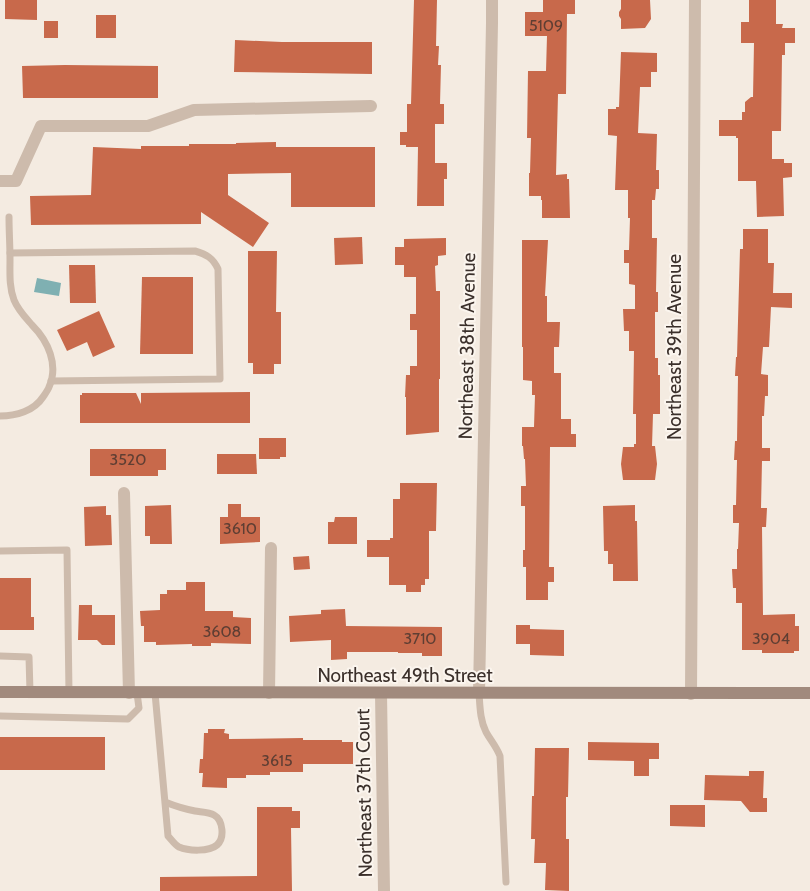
<svg xmlns="http://www.w3.org/2000/svg" width="810" height="891" font-family="Cabin,sans-serif">
<rect width="100%" height="100%" fill="#f4ebe1"/>
<polygon fill="#7fb0b2" points="37,278 61,283 59,296 34,292"/>
<g fill="#c8694b">
<polygon points="5,0 37,0 37,20 5,19"/>
<polygon points="414,0 437,0 436,46 439,46 438,65 441,65 440,104 444,104 444,124 435,124 435,163 447,163 447,179 444,179 444,206 417,206 418,147 406,147 406,145 400,145 400,132 407,132 407,104 411,104"/>
<polygon points="543,0 575,0 575,14 567,14 566,94 558,94 556,175 567,174 567,179 569,179 570,218 542,218 542,200 541,200 541,196 529,196 529,173 530,173 531,138 527,138 528,71 546,71 547,36 525,36 525,12 543,12"/>
<polygon points="621,0 650,0 651,19 645,28 621,29 621,19 619,16 619,12 621,9"/>
<polygon points="749,0 776,0 776,24 783,24 782,28 795,28 795,43 785,43 785,55 782,55 781,131 772,131 772,159 784,159 784,163 792,163 792,177 783,178 784,216 757,217 756,181 738,181 738,138 736,138 736,136 719,136 719,120 742,120 742,112 745,112 745,102 751,97 753,97 754,43 741,43 741,22 749,22"/>
<rect x="96" y="15" width="20" height="23"/>
<rect x="44" y="21" width="14" height="17"/>
<polygon points="235,40 282,42 372,42 372,74 234,72"/>
<polygon points="621,52 657,53 657,72 651,72 651,87 640,87 638,133 657,134 656,170 659,170 659,189 656,189 655,200 652,200 652,238 657,238 656,292 658,292 658,312 655,312 655,358 658,358 658,375 660,375 660,414 653,414 652,446 655,446 657,464 655,480 623,480 621,464 623,447 634,447 634,444 636,444 636,414 633,414 634,351 629,351 629,331 624,331 623,309 635,309 635,285 629,284 629,263 624,263 624,250 629,250 630,218 628,218 628,190 615,190 617,136 608,135 608,109 616,109 616,107 619,107"/>
<polygon points="65,65 158,66 158,98 23,98 22,66"/>
<polygon points="276,142 276,147 375,147 375,207 291,207 291,173 228,174 228,195 269,223 253,247 201,212 201,224 31,225 30,196 91,195 93,147 141,149 141,146 189,146 189,144 236,144 236,143"/>
<polygon points="743,229 768,229 768,263 774,263 773,293 792,293 792,308 771,307 769,347 763,347 761,374 768,375 768,396 765,396 764,416 762,416 762,448 770,448 770,461 762,461 761,508 767,508 766,527 762,527 763,615 795,614 795,626 799,626 799,651 794,651 794,653 762,653 762,650 742,650 742,603 736,603 736,588 733,588 732,569 737,569 737,549 738,549 739,523 733,523 733,505 736,505 737,460 734,460 735,441 737,441 738,376 735,376 736,357 737,357 740,249 743,249"/>
<polygon points="362,237 363,264 335,265 334,238"/>
<polygon points="446,238 446,255 438,256 438,265 435,266 436,291 440,291 440,379 439,379 439,432 406,435 406,397 405,397 406,375 410,375 410,366 417,366 417,330 410,330 410,314 416,314 416,277 404,277 404,265 395,265 395,247 404,247 404,239"/>
<polygon points="522,240 548,240 545,296 547,296 547,322 560,322 559,347 554,347 554,373 561,373 561,419 571,419 571,434 576,434 576,447 550,447 549,567 554,567 554,582 548,582 548,600 526,600 526,567 523,567 523,550 525,550 525,506 521,506 521,486 526,486 525,459 524,459 523,446 522,446 522,427 534,427 535,395 532,395 532,381 523,380 523,347 522,347"/>
<polygon points="248,251 277,251 276,312 281,312 281,364 274,364 274,374 253,374 253,363 248,363"/>
<polygon points="69,265 95,265 96,303 70,303"/>
<polygon points="142,277 193,277 193,354 140,354"/>
<polygon points="99,311 115,347 93,357 87,342 67,351 57,330"/>
<polygon points="250,392 250,423 80,423 80,395 82,395 82,393 136,393 141,404 141,393"/>
<polygon points="259,438 286,438 286,457 280,457 280,459 259,459"/>
<polygon points="90,449 166,449 166,470 158,470 158,476 90,476"/>
<polygon points="217,454 256,454 257,474 217,474"/>
<polygon points="400,483 437,483 436,531 429,531 429,579 425,579 425,585 421,585 421,592 406,592 406,585 389,585 389,557 367,557 367,540 390,540 390,538 393,538 393,499 400,499"/>
<polygon points="228,504 241,504 241,517 260,517 260,542 220,544 220,517 228,517"/>
<polygon points="171,505 172,544 150,544 150,536 145,536 145,506"/>
<polygon points="635,505 635,521 637,521 638,581 613,581 613,564 608,564 608,551 604,551 603,506"/>
<polygon points="106,506 106,515 111,515 112,545 85,546 84,507"/>
<polygon points="335,517 357,517 357,544 328,544 328,522 334,522"/>
<polygon points="309,556 310,569 294,570 293,557"/>
<polygon points="0,578 31,578 31,617 34,617 34,630 0,630"/>
<polygon points="186,582 205,582 205,611 233,611 233,617 251,618 251,644 211,643 211,646 192,646 192,644 156,645 156,642 144,642 144,626 141,626 140,611 160,610 160,594 167,594 167,590 186,590"/>
<polygon points="79,605 92,605 92,615 115,615 115,645 102,645 97,640 78,640"/>
<polygon points="345,609 346,626 442,627 442,656 422,656 422,653 398,653 398,652 347,652 347,659 331,660 331,640 290,642 289,616 321,614 321,610"/>
<polygon points="516,625 530,625 530,629 564,630 564,656 530,655 530,644 516,644"/>
<polygon points="208,729 225,729 224,733 229,734 229,739 303,738 303,740 342,740 342,742 353,742 353,764 303,764 303,772 270,772 270,775 246,775 246,778 227,778 227,788 202,787 203,773 199,773 200,759 203,759 204,733 208,733"/>
<rect x="0" y="737" width="105" height="33"/>
<polygon points="588,742 659,743 659,759 649,759 649,776 634,776 634,761 588,760"/>
<polygon points="535,748 569,748 568,797 566,797 566,839 569,839 569,891 545,890 546,863 534,863 535,839 531,839 532,796 534,796"/>
<polygon points="749,771 764,771 763,798 767,798 767,812 750,812 741,801 704,800 705,775 749,776"/>
<polygon points="670,805 705,805 705,827 670,826"/>
<polygon points="257,807 292,807 292,811 300,811 300,828 291,828 292,891 160,891 160,877 257,876"/>
</g>
<g fill="none" stroke-linecap="round" stroke-linejoin="round">
<g stroke="#cdbbac" stroke-width="7">
<path d="M10,253L195,251C206,254 213,258 218,269L220,379L51,381"/>
<path d="M0,416C16,416 34,411 43,397C45,394 48,390 49,387C59,365 48,341 32,325C25,317 18,310 14,300C9,287 10,273 10,259C10,245 9,231 9,217"/>
<polyline points="0,551 67,550 69,693"/>
<polyline points="0,656 29,657 30,692"/>
<path d="M155,693L168,836C171,839 175,845 179,847C188,851 209,852 217,845C225,838 223,820 214,815C209,812 200,812 195,811C184,809 175,806 165,802"/>
<path d="M479,693C480,707 480,720 486,732C491,741 496,746 500,756L506,882"/>
<polyline points="0,716 128,719 139,708 137,693"/>
</g>
<g stroke="#cdbbac" stroke-width="12">
<polyline points="0,181 16,181 41,126 148,126 194,110 371,106"/>
<polyline points="124,493 129,693"/>
<polyline points="269,693 271,548"/>
<polyline points="381,693 384,891"/>
<polyline points="479,693 492,23 492,0"/>
<polyline points="691,694 695,0"/>
</g>
<polyline stroke="#a18a7d" stroke-width="12" points="0,692 810,693"/>
</g>
<g text-anchor="middle" dominant-baseline="central" stroke-width="4" stroke-linejoin="round" paint-order="stroke">
<g font-size="16" fill="#5e3e33">
<text x="546" y="25">5109</text>
<text x="128" y="459">3520</text>
<text x="240" y="528">3610</text>
<text x="222" y="631">3608</text>
<text x="420" y="638">3710</text>
<text x="771" y="638">3904</text>
<text x="277" y="760">3615</text>
</g>
<g font-size="19" fill="#3b302b" stroke="#fbf5ee">
<text transform="translate(467 346) rotate(-89)">Northeast 38th Avenue</text>
<text transform="translate(674 347) rotate(-90)">Northeast 39th Avenue</text>
<text x="405" y="675">Northeast 49th Street</text>
<text transform="translate(364 793) rotate(-91)">Northeast 37th Court</text>
</g>
</g>
</svg>
